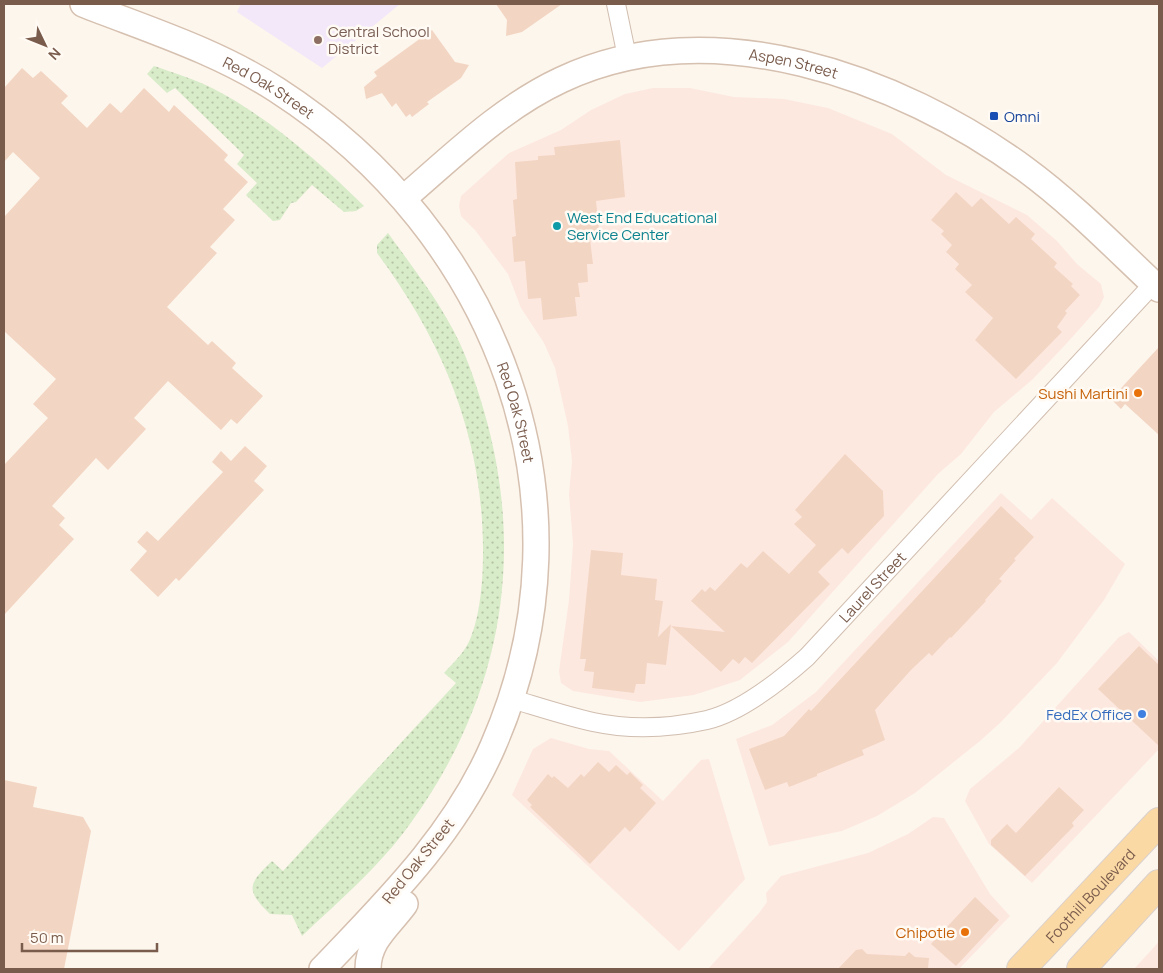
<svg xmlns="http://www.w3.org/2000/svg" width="1163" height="973" font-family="Manrope,sans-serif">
<defs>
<pattern id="garden-dots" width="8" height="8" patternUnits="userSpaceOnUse" patternTransform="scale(1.25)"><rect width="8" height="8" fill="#d8ecc9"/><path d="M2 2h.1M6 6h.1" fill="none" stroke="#b4c2a5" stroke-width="1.8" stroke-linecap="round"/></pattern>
</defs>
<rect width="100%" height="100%" fill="#fdf6ec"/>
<g fill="#fde8e0">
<polygon points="653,88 690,88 734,97 784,99 828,108 892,134 946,175 1027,215 1057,241 1077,264 1101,284 1104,297 1099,307 1067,343 1033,379 994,412 961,454 938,474 788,642 740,680 694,695 640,702 573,691 561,683 559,671 569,600 573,544 569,494 572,461 568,426 555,368 544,343 521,308 508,274 475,230 461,216 459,206 461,196 509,153 561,130 591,110 625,94"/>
<polygon points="1001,493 1031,520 1052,498 1125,564 1104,600 1057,663 1001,722 980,741 915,793 877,816 842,831 769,846 736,739 772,725 816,692"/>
<polygon points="1129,632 1159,661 1159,749 1032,883 989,844 965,801 970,789 1019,748 1119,637"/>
<polygon points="551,738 589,749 609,751 663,801 701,760 709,759 745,879 679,951 512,795 533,749"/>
<polygon points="933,817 944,818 990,894 1010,916 959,969 708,969 759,913 767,902 766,893 781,876 868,853 908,834"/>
<polygon points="1159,941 1159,969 1134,969 1155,946"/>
</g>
<polygon fill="#f3e8fa" points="241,4 400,4 322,68 237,12"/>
<g fill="url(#garden-dots)">
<path d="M154,66C174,73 195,79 214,89C268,117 321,163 364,206L356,211L344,212L312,185L296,202L291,203L280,220L273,221L246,195L257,183L237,164L244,155L175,88L167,93L147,74Z"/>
<path d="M388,233C408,261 430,289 447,319C464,347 475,380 484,411C527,559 500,700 410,824C380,866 339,901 302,936L292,915L270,914C245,890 248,884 272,861L283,871L456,683L444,673C454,662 466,651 471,637C481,611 483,578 483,551C483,438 444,343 377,253V245Z"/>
</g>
<g fill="#f3d5c3">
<polygon points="496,4 562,4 522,32 506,36 507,20"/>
<polygon points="432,30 455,62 469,65 461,78 427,102 429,104 412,117 410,114 406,117 396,103 392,107 382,93 366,99 364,87 377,76 374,72"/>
<polygon points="22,68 33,78 41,71 68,96 61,103 87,128 110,103 121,113 144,88 169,112 174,105 228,155 224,160 248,182 223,209 235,220 210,247 217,253 167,307 208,345 212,341 236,363 232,368 263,396 237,424 231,419 221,430 168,381 134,418 146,429 108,470 96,458 52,506 65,518 59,525 74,539 4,615 4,465 48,418 33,404 56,379 4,331 4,217 40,178 13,152 4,162 4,88"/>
<polygon points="620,140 625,197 596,201 600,238 590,239 593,264 587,264 588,282 578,283 580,297 575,297 577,316 543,320 541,298 528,299 525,261 514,262 512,237 516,236 513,200 517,199 515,162 538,160 538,156 555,155 554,147"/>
<polygon points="956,192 972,207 981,198 1009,224 1016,217 1035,234 1031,239 1057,263 1054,267 1073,284 1071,286 1080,295 1065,311 1067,313 1057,327 1062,332 1016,379 975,340 993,318 965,292 972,285 955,269 959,264 946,252 952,245 941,234 944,231 931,220"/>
<polygon points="1159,347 1159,435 1125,404 1121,409 1111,399"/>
<polygon points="245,446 267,466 254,481 264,490 179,581 176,578 158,597 130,570 147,551 137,542 147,531 158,541 223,472 212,462 221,451 231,461"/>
<polygon points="845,454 883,491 884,516 848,554 842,548 818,572 830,584 752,663 745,657 739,664 733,659 721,672 671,626 725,632 691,601 702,589 705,592 710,587 715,591 741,563 747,568 763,551 789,574 816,545 794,524 802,517 795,510"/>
<polygon points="1001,506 1034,537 1014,559 1016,560 999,579 1002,581 985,600 986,601 951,638 950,637 932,656 929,653 911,670 875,710 885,740 862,750 864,755 817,774 817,776 789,787 787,782 765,790 749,749 784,736 809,709 811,711"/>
<polygon points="591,550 623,553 621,575 657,579 655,600 663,601 658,637 671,624 666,665 647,663 645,684 636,684 634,693 592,688 594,672 584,671 586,659 580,659"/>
<polygon points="1139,646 1159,665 1159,746 1098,689"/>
<polygon points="598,762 609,772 616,765 627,775 630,772 643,785 640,788 656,803 630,832 625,827 590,864 530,807 532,805 527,800 548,774 552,778 554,776 568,788 581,774 584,777"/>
<polygon points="4,780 37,787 33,807 83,817 91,831 64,969 4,969"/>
<polygon points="1059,787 1084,810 1072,823 1074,826 1025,876 991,845 991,840 1007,824 1016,833"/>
<polygon points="975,897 999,920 956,966 931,944"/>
<polygon points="862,949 867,954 905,956 909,952 915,957 929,958 928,969 838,969 856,950"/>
</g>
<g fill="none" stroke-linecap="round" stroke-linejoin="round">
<defs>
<g id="street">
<polyline points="616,4 627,57"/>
<path id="s1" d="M512,699C539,707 566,716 593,722C630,730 671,728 707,720C741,712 781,680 807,657L1154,283"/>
</g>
<g id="secondary">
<path id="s2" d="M83,4C149,30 217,51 277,90C497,232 601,500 493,746C455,834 387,901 322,969"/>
<path id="s3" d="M404,198C453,156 501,108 561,80C711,9 899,77 1025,169C1074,205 1115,248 1159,289"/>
<path d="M368,969C368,940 390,925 405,904"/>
</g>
<g id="primary">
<path id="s4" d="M1021,969L1159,822"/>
<polyline points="1081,969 1159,884"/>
</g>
</defs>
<use href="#street" stroke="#d1beb0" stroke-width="20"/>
<use href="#secondary" stroke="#d6c0b0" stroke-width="28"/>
<use href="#primary" stroke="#dad1cd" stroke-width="30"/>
<use href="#street" stroke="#fff" stroke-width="18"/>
<use href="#secondary" stroke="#fff" stroke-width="25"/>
<use href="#primary" stroke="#fbd9a5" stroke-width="28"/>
</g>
<circle fill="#8d6e63" stroke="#fffaf3" stroke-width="2" cx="318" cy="40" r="5"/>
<rect fill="#1a4fb4" stroke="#fffaf3" stroke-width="2" x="989" y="111" width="10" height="10" rx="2.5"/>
<circle fill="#0f9aa8" stroke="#fffaf3" stroke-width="2" cx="557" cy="226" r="5"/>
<g fill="#e8710a" stroke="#fffaf3" stroke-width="2">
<circle cx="1138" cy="393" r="5"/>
<circle cx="965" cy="932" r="5"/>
</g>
<circle fill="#3f7fe0" stroke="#fffaf3" stroke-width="2" cx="1142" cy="714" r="5"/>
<g text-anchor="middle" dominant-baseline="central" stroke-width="5" stroke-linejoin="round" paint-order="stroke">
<g font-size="15" fill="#785e54" stroke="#fffaf3" text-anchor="start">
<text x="328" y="31">Central School<tspan x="328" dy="17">District</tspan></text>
</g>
<g font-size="15" fill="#7a5c4d" stroke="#fffaf3">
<text stroke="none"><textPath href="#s3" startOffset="435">Aspen Street</textPath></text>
<text stroke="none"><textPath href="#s2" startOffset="204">Red Oak Street</textPath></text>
<text stroke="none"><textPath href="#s2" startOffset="624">Red Oak Street</textPath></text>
<text stroke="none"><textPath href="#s1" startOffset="414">Laurel Street</textPath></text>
<text transform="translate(418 861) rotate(-51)">Red Oak Street</text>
<text stroke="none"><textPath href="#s4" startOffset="101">Foothill Boulevard</textPath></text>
</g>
<g font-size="15" fill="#164399" stroke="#fffaf3" text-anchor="start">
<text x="1004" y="116">Omni</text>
</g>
<g font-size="15" fill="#0d838f" stroke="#fffaf3" text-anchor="start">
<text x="567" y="217">West End Educational<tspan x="567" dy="17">Service Center</tspan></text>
</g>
<g font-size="15" fill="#c56008" stroke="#fffaf3" text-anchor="end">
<text x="1128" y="393">Sushi Martini</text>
<text x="955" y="932">Chipotle</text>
</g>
<g font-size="15" fill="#366cbe" stroke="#fffaf3" text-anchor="end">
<text x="1132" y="714">FedEx Office</text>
</g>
</g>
<rect width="1163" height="973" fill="none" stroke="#7a5c4d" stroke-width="10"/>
<g transform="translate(45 45) rotate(133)" stroke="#fffaf3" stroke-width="4" paint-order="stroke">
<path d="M0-4L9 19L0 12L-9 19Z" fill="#7a5c4d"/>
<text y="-8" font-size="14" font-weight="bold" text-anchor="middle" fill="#7a5c4d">N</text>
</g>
<path d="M22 943v8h135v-8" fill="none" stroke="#7a5c4d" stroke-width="2.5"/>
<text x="30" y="943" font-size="15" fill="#7a5c4d" stroke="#fffaf3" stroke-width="4" paint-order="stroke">50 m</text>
</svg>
